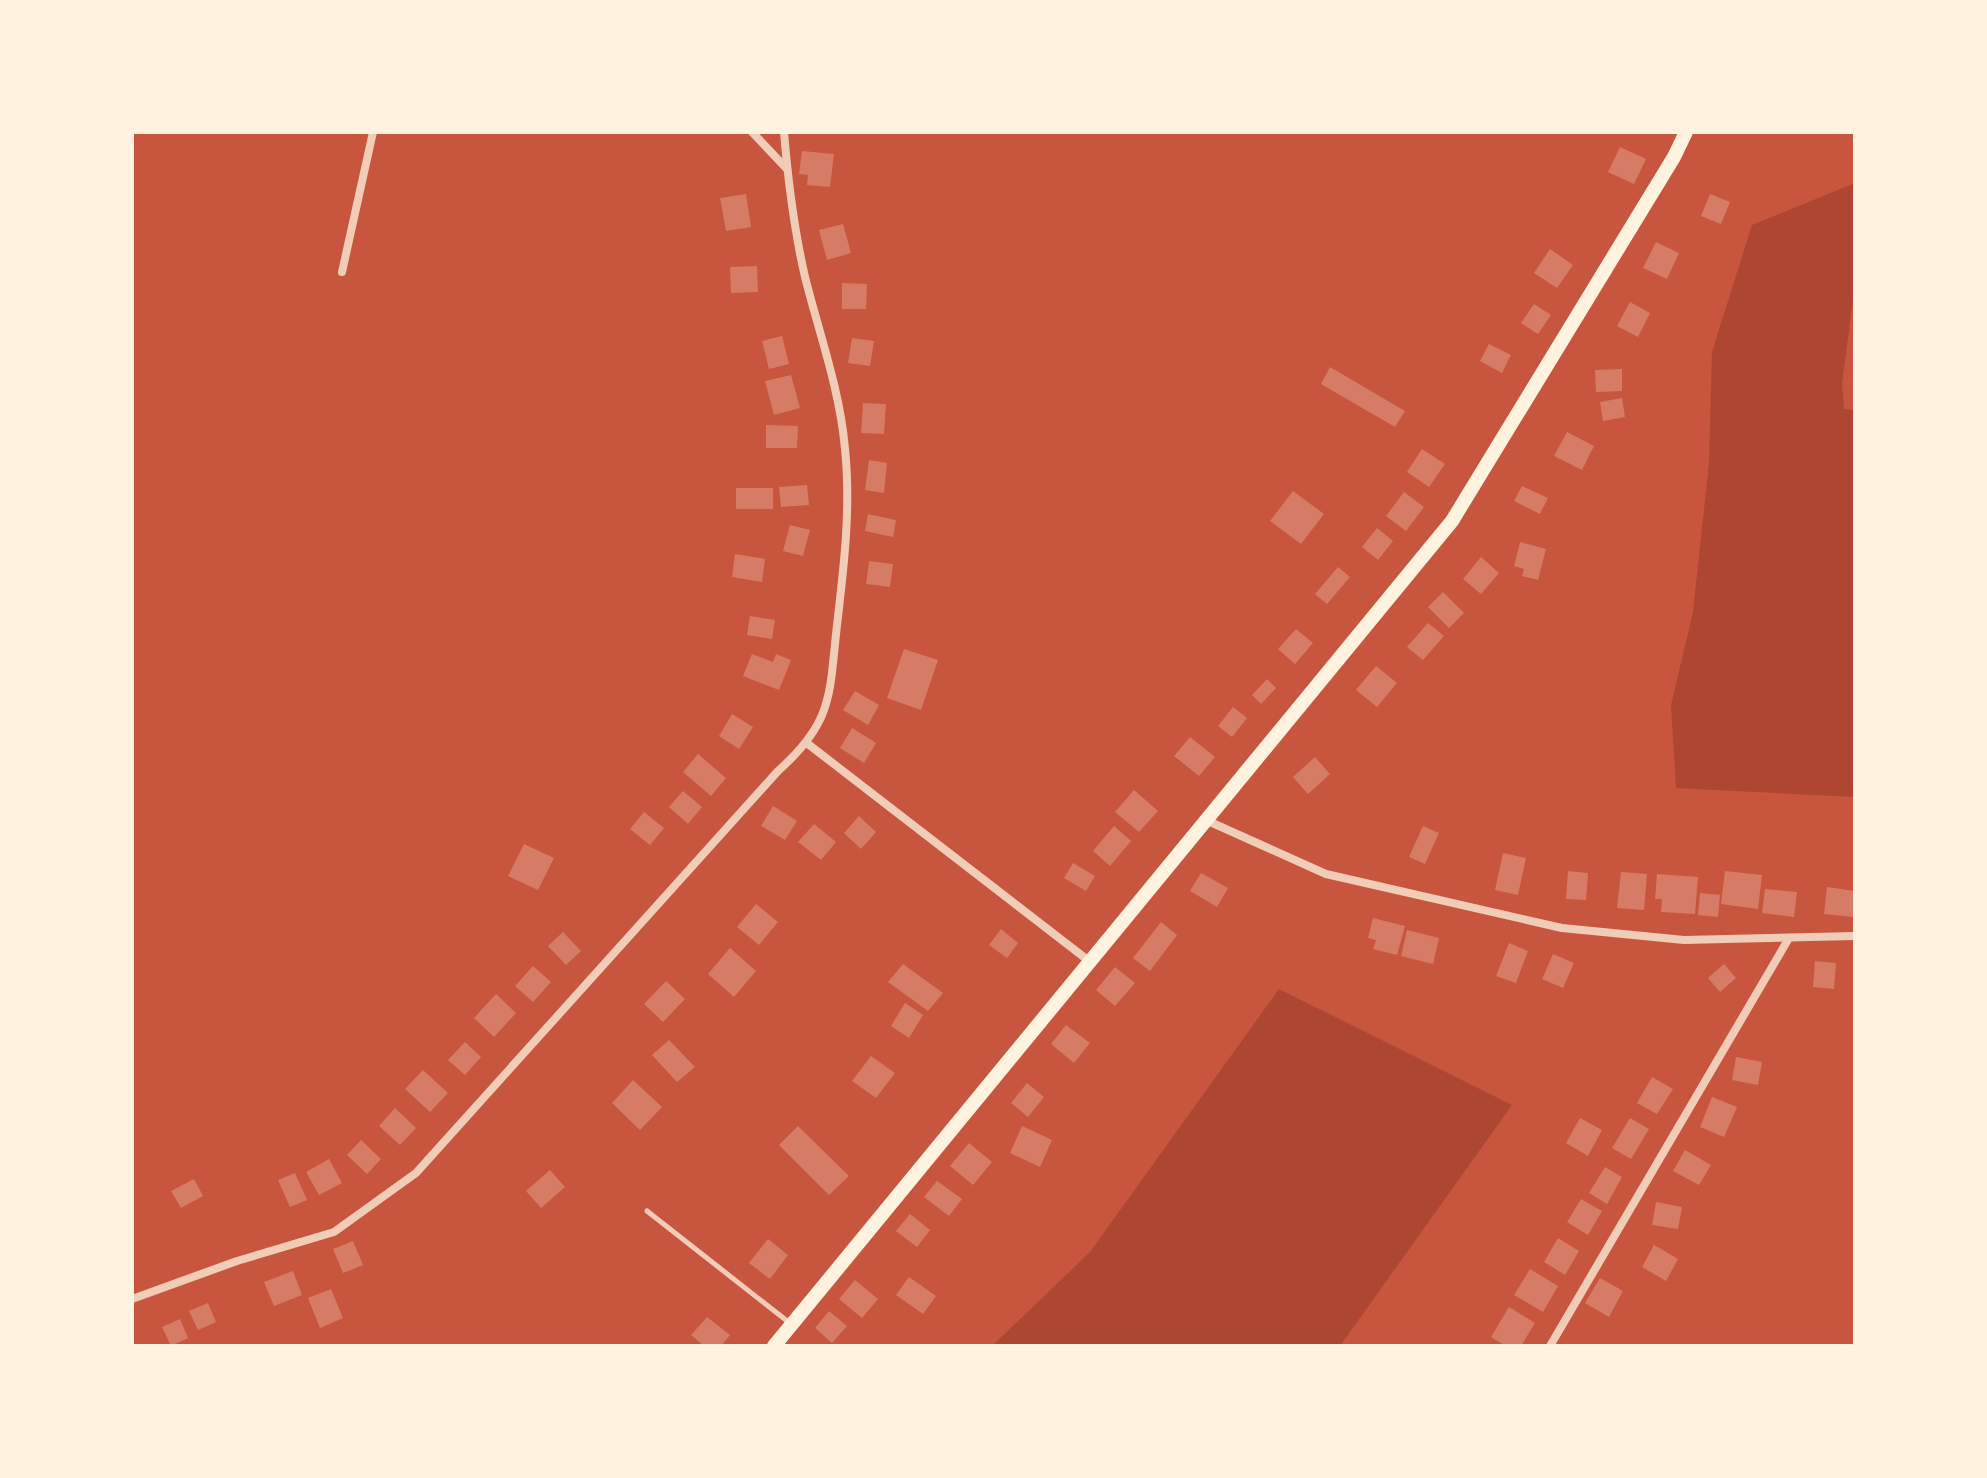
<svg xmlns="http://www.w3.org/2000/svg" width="1987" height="1478" font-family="Commissioner,sans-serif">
<rect width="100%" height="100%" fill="#c8553d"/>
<g fill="#ae4732">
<polygon points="1855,183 1855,285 1842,383 1844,409 1855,410 1855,797 1676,788 1671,705 1693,612 1709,463 1712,352 1752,225"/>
<polygon points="1279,989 1512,1105 1340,1346 992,1346 1090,1252"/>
</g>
<g fill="#d67c66">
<polygon points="1620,147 1646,159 1634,184 1608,172"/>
<polygon points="802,151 834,154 830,187 807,185 808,175 799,174"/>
<polygon points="746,194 751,227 726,231 720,198"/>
<polygon points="1710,194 1730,202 1721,224 1701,216"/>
<polygon points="843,224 851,253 827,260 819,230"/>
<polygon points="1656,242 1679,253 1667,279 1643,268"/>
<polygon points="1550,249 1573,265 1557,288 1534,273"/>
<polygon points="757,266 758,292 731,293 730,267"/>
<polygon points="842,283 867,284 866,309 842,309"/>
<polygon points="1630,302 1650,313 1638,337 1617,326"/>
<polygon points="1534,304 1551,315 1538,334 1521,323"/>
<polygon points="782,336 789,364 769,369 762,341"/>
<polygon points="852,338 874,341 870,366 848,363"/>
<polygon points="1489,344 1511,355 1502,373 1480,361"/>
<polygon points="1330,367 1405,411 1395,427 1321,384"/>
<polygon points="1622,369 1622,391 1596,392 1595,370"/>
<polygon points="791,375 800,408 774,415 765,381"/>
<polygon points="1622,398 1625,417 1603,421 1600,402"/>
<polygon points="863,403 886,404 884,434 861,433"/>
<polygon points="766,425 798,426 797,448 766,448"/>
<polygon points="1567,432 1594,446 1582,470 1554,456"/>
<polygon points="1422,449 1445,464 1429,487 1407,472"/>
<polygon points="869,460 887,463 884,493 865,490"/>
<polygon points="807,485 809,505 781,507 779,487"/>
<polygon points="1522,486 1548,498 1540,514 1514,501"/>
<rect x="736" y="488" width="37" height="21"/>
<polygon points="1293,491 1324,514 1301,544 1270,521"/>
<polygon points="1404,492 1424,507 1406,531 1386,516"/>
<polygon points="868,514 896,520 893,537 865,531"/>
<polygon points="790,525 810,530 803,556 783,551"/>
<polygon points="1377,528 1393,541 1378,560 1362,547"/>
<polygon points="1520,542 1546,549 1538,580 1522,576 1524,569 1514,566"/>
<polygon points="735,554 765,559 762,582 732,577"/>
<polygon points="1481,557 1499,573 1481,594 1463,579"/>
<polygon points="869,561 893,564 890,587 866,584"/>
<polygon points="1338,567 1350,577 1327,604 1315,594"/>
<polygon points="1443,592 1464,613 1449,628 1428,607"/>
<polygon points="750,616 775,620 772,639 747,635"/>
<polygon points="1428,623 1444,636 1423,660 1407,647"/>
<polygon points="1296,629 1313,643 1295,664 1278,649"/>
<polygon points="904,649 938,660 921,710 887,698"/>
<polygon points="752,654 773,662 776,654 791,660 779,690 743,676"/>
<polygon points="1376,666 1397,683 1377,707 1356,690"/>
<polygon points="1267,679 1276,688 1261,704 1252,695"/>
<polygon points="855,691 879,705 868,725 843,710"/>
<polygon points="1233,707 1247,718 1232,737 1218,726"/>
<polygon points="732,714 753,727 739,749 719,736"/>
<polygon points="852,728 876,743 864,763 840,748"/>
<polygon points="1190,737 1215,757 1199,776 1174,756"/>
<polygon points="698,754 726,778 711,796 683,772"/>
<polygon points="1315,757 1330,774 1308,794 1293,777"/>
<polygon points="1134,790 1158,811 1139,832 1115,812"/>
<polygon points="683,791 702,807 688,824 669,807"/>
<polygon points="773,806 797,821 785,840 761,826"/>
<polygon points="644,812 664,828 650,845 630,829"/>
<polygon points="859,816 876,832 861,849 844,833"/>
<polygon points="814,824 836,842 821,860 798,842"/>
<polygon points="1114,826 1131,841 1110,866 1093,851"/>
<polygon points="1423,826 1439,833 1425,864 1409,857"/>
<polygon points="524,844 554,858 538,890 508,876"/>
<polygon points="1503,853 1526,858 1518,895 1495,890"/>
<polygon points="1073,863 1095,876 1086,891 1064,878"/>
<polygon points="1568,871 1588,873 1586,900 1566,899"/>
<polygon points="1725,871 1762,875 1758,909 1721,904"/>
<polygon points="1621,872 1647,874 1644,910 1617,908"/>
<polygon points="1201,873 1228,888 1217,907 1190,891"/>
<polygon points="1657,874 1698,877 1695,914 1661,912 1662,899 1655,899"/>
<polygon points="1827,887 1855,891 1853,917 1824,914"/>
<polygon points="1765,889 1797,892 1794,917 1762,913"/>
<polygon points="1700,893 1720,895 1718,917 1698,915"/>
<polygon points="756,904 778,922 759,945 737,927"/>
<polygon points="1373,918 1405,926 1397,955 1373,949 1376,940 1368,938"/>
<polygon points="1161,922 1177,935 1150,971 1133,958"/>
<polygon points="1001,929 1018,943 1007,958 989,945"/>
<polygon points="1407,930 1439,938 1433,964 1401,956"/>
<polygon points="563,932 581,951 566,965 548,946"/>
<polygon points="1509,943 1528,951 1516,983 1496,976"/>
<polygon points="730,948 756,971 734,997 708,974"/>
<polygon points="1553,954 1574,963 1563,988 1542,979"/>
<polygon points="1815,961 1836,963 1834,989 1813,987"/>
<polygon points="903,964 943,993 928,1011 888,982"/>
<polygon points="1724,964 1736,978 1720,992 1708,978"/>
<polygon points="533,966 551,982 533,1002 515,986"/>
<polygon points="1115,967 1135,983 1115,1006 1096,990"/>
<polygon points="666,981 685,999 663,1022 644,1004"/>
<polygon points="496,994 516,1013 494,1037 474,1018"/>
<polygon points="905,1003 923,1015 909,1038 891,1026"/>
<polygon points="1066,1025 1090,1043 1074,1063 1051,1044"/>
<polygon points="669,1040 695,1067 677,1082 652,1055"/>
<polygon points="465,1042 481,1057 465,1075 448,1060"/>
<polygon points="871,1056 895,1073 876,1098 852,1081"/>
<polygon points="1736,1057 1762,1062 1758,1085 1732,1080"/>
<polygon points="423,1070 448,1093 430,1112 405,1089"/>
<polygon points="1652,1077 1673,1089 1657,1114 1637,1103"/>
<polygon points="633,1080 662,1107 640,1130 612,1103"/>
<polygon points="1027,1083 1044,1097 1028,1117 1011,1103"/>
<polygon points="1712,1097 1737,1107 1724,1137 1700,1127"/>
<polygon points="395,1108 416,1128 400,1145 379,1126"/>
<polygon points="1580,1118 1602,1130 1588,1156 1566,1143"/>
<polygon points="1630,1118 1649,1129 1631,1159 1612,1148"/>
<polygon points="798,1126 849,1176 829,1195 779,1145"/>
<polygon points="1022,1126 1052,1140 1040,1167 1010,1153"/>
<polygon points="361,1140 381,1159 367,1174 347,1155"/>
<polygon points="969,1143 992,1162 973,1185 950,1166"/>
<polygon points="1685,1150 1711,1165 1699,1185 1673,1171"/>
<polygon points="329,1159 342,1183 319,1195 306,1172"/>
<polygon points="1605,1167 1622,1177 1607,1204 1589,1193"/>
<polygon points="550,1170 565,1187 541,1208 526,1191"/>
<polygon points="295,1173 307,1200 290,1207 278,1180"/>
<polygon points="194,1179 203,1196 181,1208 171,1191"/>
<polygon points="937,1181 962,1199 949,1216 924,1197"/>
<polygon points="1581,1199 1602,1211 1588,1235 1567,1222"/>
<polygon points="1656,1202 1682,1207 1678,1229 1652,1225"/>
<polygon points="910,1214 930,1230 917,1247 896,1231"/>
<polygon points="1558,1238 1579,1251 1565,1275 1544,1262"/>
<polygon points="768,1239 788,1255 770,1279 749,1263"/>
<polygon points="353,1241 363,1265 343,1273 333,1249"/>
<polygon points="1654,1245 1678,1259 1666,1281 1642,1267"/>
<polygon points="1530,1269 1558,1286 1543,1312 1514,1295"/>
<polygon points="293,1271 302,1295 274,1306 264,1282"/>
<polygon points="909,1277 936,1296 923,1314 896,1295"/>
<polygon points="1600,1278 1623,1291 1609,1317 1585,1303"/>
<polygon points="855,1280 878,1299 862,1318 839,1299"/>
<polygon points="331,1289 343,1318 320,1328 308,1298"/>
<polygon points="208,1303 216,1322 198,1330 189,1311"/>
<polygon points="1509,1307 1535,1323 1521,1346 1506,1346 1491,1337"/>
<polygon points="829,1311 847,1326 832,1343 815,1328"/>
<polygon points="707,1317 730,1335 721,1346 704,1346 691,1335"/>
<polygon points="180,1319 188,1338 171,1346 162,1327"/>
</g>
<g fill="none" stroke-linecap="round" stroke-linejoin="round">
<polyline stroke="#f1ccb7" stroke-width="5" points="647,1211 791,1324"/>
<g stroke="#f1ccb7" stroke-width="8">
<polyline points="752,132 787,169"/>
<polyline points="342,272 373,132"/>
<polyline points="808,744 1089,961"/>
<polyline points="1208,821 1326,874 1562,928 1684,940 1855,936"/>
<path d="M132,1299L237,1261L334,1232L416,1173L778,771C834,721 829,695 837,625C844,566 851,508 845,449C840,390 819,333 805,277C794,229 788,181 784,132"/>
<polyline points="1550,1346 1789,938"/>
</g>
<polyline stroke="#fff3e0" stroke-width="14" points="774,1346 1452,521 1674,157 1686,132"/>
</g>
<rect width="1987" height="1478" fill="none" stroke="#fff3e0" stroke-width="268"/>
</svg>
